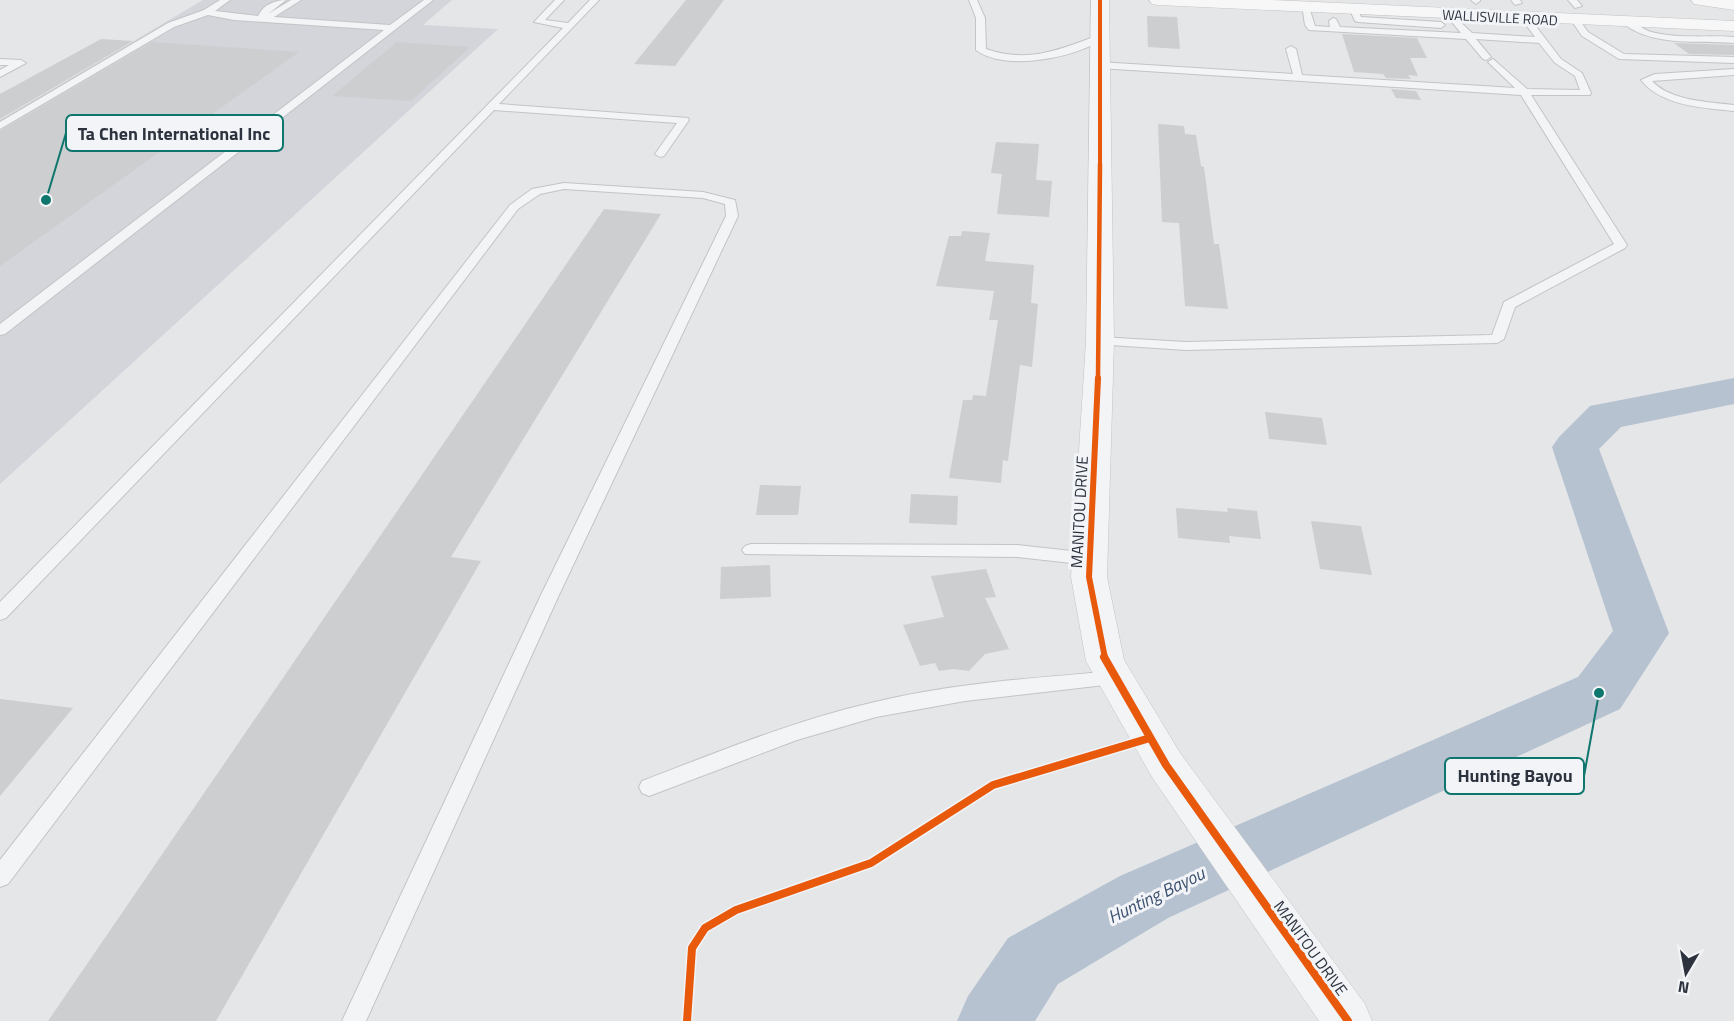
<svg xmlns="http://www.w3.org/2000/svg" width="1734" height="1021" font-family="'Titillium Web',sans-serif">
<rect width="100%" height="100%" fill="#e4e6e8"/>
<polygon fill="#d3d5db" points="203,0 452,0 423,25 498,29 0,484 0,120"/>
<g fill="none" stroke-linecap="round" stroke-linejoin="round">
<polygon fill="#b6c2d0" fill-rule="evenodd" points="1734,378 1734,404 1621,427 1599,449 1669,633 1620,709 1168,918 1058,984 1035,1021 957,1021 968,996 1008,938 1120,876 1578,677 1613,631 1552,447 1559,437 1590,406"/>
</g>
<g fill="#ccced0">
<polygon points="686,0 724,0 675,66 634,64"/>
<polygon points="1147,16 1177,17 1180,49 1148,47"/>
<polygon points="1342,34 1417,38 1427,58 1410,58 1418,76 1408,75 1411,79 1386,78 1383,74 1354,72"/>
<polygon points="101,39 133,41 0,119 0,94"/>
<polygon points="152,42 299,52 0,266 0,131"/>
<polygon points="397,42 470,47 411,101 332,96"/>
<polygon points="1674,43 1734,45 1734,55 1689,54"/>
<polygon points="1391,89 1416,91 1421,100 1396,98"/>
<polygon points="1158,124 1184,126 1185,134 1196,135 1201,166 1204,167 1214,244 1219,244 1228,309 1185,306 1179,223 1162,222"/>
<polygon points="996,142 1039,144 1036,180 1052,181 1049,217 997,214 1002,174 991,173"/>
<polygon points="604,209 661,214 451,557 481,561 216,1021 48,1021"/>
<polygon points="962,231 990,233 985,261 1034,265 1031,303 1038,304 1032,367 1020,365 1008,461 1003,460 1001,483 949,478 963,400 972,400 973,395 986,396 998,320 989,320 994,291 936,286 949,236 961,236"/>
<polygon points="1265,412 1322,418 1327,445 1269,439"/>
<polygon points="760,485 801,486 798,515 756,515"/>
<polygon points="911,494 958,496 957,525 909,523"/>
<polygon points="1176,508 1228,512 1227,508 1257,511 1261,539 1229,536 1230,543 1178,538"/>
<polygon points="1311,521 1361,526 1372,575 1320,569"/>
<polygon points="770,565 771,597 720,599 721,567"/>
<polygon points="986,569 996,597 985,598 1009,649 985,654 969,671 954,669 939,671 935,663 920,666 903,625 944,617 931,576"/>
<polygon points="0,699 73,708 0,796"/>
</g>
<g fill="none" stroke-linecap="round" stroke-linejoin="round">
<defs>
<g id="service">
<path d="M220,0H230L215,11L258,16C263,5 275,0 286,0L268,14L291,0H301L274,17L390,25L424,0H433L5,334L0,335V324L384,30L234,20L208,15L174,27L0,129V122L168,23L204,10Z"/>
<polygon points="555,0 564,0 545,20 568,23 590,0 599,0 499,104 688,118 689,120 664,156 660,157 655,154 677,123 494,110 6,618 0,620 0,602 563,28 534,22"/>
<path d="M969,0H977L985,18L986,49C1025,63 1058,51 1096,36L1104,38C1077,58 1004,72 976,50V18Z"/>
<polygon points="1471,0 1480,0 1480,1 1476,4"/>
<polygon points="1511,0 1520,0 1522,3 1515,5"/>
<polygon points="1568,0 1577,0 1582,6 1575,8"/>
<polygon points="1302,5 1309,7 1315,26 1330,27 1329,21 1333,18 1336,19 1340,27 1461,33 1445,14 1449,11 1472,33 1535,37 1521,18 1528,16 1561,59 1582,73 1591,93 1590,95 1531,95 1627,245 1625,248 1515,307 1504,339 1497,343 1186,350 1095,344 1093,341 1095,338 1100,337 1186,342 1492,335 1504,302 1614,244 1521,95 1099,68 1094,65 1099,62 1293,74 1286,49 1291,46 1296,49 1302,75 1515,88 1490,64 1488,62 1493,59 1527,89 1580,90 1575,76 1555,63 1539,43 1476,39 1491,57 1486,60 1483,59 1466,39 1309,30 1305,25"/>
<polygon points="1354,7 1357,8 1361,17 1441,22 1445,25 1441,28 1358,22 1355,21 1350,10"/>
<polygon points="1575,17 1578,18 1588,32 1624,54 1734,57 1734,63 1619,59 1582,36 1571,20"/>
<path d="M1625,21C1634,20 1642,29 1651,32C1678,39 1707,35 1734,37V43C1698,40 1656,47 1625,25Z"/>
<polygon points="0,59 21,60 26,63 0,77 0,70 9,65 0,65"/>
<path d="M1734,69V75L1652,81C1670,101 1709,102 1734,105V111C1704,108 1661,106 1641,80L1655,74Z"/>
<polygon points="564,183 703,192 735,200 738,216 559,595 366,1021 342,1021 541,595 726,216 725,204 703,198 564,189 540,194 518,209 8,884 0,887 0,860 510,205 532,189"/>
<polygon points="751,544 1017,545 1090,553 1096,555 1099,559 1096,563 1090,565 1017,557 745,554 742,550 745,546"/>
<path d="M1115,671L1122,673L1125,678L1122,683L965,701L876,717L797,740L649,796L642,793L639,787L642,781C718,752 795,720 875,702C954,683 1035,678 1115,671Z"/>
</g>
<polygon id="minor" points="1091,0 1109,0 1114,341 1107,577 1124,660 1180,753 1365,1004 1372,1021 1319,1021 1152,777 1086,661 1071,577 1086,341"/>
<g id="secondary">
<polygon points="1149,0 1272,0 1734,21 1734,31 1158,5 1152,4"/>
<polygon points="1691,0 1734,0 1734,10 1694,4"/>
</g>
</defs>
<use href="#service" stroke="#c2c4c6" stroke-width="2"/>
<use href="#minor" stroke="#c2c4c6" stroke-width="1"/>
<use href="#secondary" stroke="#c2c4c6" stroke-width="1"/>
<use href="#service" fill="#f3f4f5" fill-rule="evenodd"/>
<use href="#minor" fill="#f3f4f5" fill-rule="evenodd"/>
<use href="#secondary" fill="#f7f7f7" fill-rule="evenodd"/>
<defs>
<polyline id="cycleway-far3" points="1100,0 1100,165"/>
<polyline id="cycleway-far2" points="1098,379 1100,164"/>
<polyline id="cycleway-far1" points="1098,378 1089,577 1105,658"/>
<g id="cycleway">
<polyline points="1104,657 1166,765 1348,1021"/>
<polyline points="687,1021 692,948 705,928 736,910 871,863 993,785 1150,738"/>
</g>
</defs>
<use href="#cycleway-far3" stroke="#f2f4f7" stroke-width="6"/>
<use href="#cycleway-far2" stroke="#f2f4f7" stroke-width="8"/>
<use href="#cycleway-far1" stroke="#f2f4f7" stroke-width="10"/>
<use href="#cycleway" stroke="#f2f4f7" stroke-width="11"/>
<use href="#cycleway-far3" stroke="#e8590c" stroke-width="4"/>
<use href="#cycleway-far2" stroke="#e8590c" stroke-width="4.5"/>
<use href="#cycleway-far1" stroke="#e8590c" stroke-width="6"/>
<use href="#cycleway" stroke="#e8590c" stroke-width="8"/>
</g>
<g text-anchor="middle" dominant-baseline="central" stroke-width="6" stroke-linejoin="round" paint-order="stroke">
<g font-size="14" fill="#2c333f" stroke="#f2f4f7">
<text transform="translate(1500 17) rotate(3)">WALLISVILLE ROAD</text>
</g>
<g font-size="16" fill="#2c333f" stroke="#f2f4f7">
<text transform="translate(1079 512) rotate(-87)">MANITOU DRIVE</text>
<text transform="translate(1311 948) rotate(54)">MANITOU DRIVE</text>
</g>
<g font-size="18" font-style="italic" fill="#3b516f" stroke="#f2f4f7">
<text transform="translate(1156 895) rotate(-26)">Hunting Bayou</text>
</g>
</g>
<path fill="none" stroke="#0f766e" stroke-width="2" d="M46 200L66 133M1599 693L1584 776"/>
<g fill="#0f766e" stroke="#f2f4f7" stroke-width="2">
<circle cx="46" cy="200" r="6"/>
<circle cx="1599" cy="693" r="6"/>
</g>
<g fill="#f2f4f7" stroke="#0f766e" stroke-width="2">
<rect x="66" y="115" width="217" height="36" rx="6"/>
<rect x="1445" y="758" width="139" height="36" rx="6"/>
</g>
<g font-size="18" text-anchor="middle" font-weight="bold" fill="#2c333f">
<text x="174" y="140">Ta Chen International Inc</text>
<text x="1515" y="782">Hunting Bayou</text>
</g>
<g transform="translate(1686 973) rotate(190)" stroke="#f2f4f7" stroke-width="4.5" paint-order="stroke">
<path d="M0-4.5L10 22L0 15L-10 22Z" fill="#2c333f"/>
<text y="-9" font-size="16" font-weight="bold" text-anchor="middle" fill="#2c333f">N</text>
</g>
</svg>
